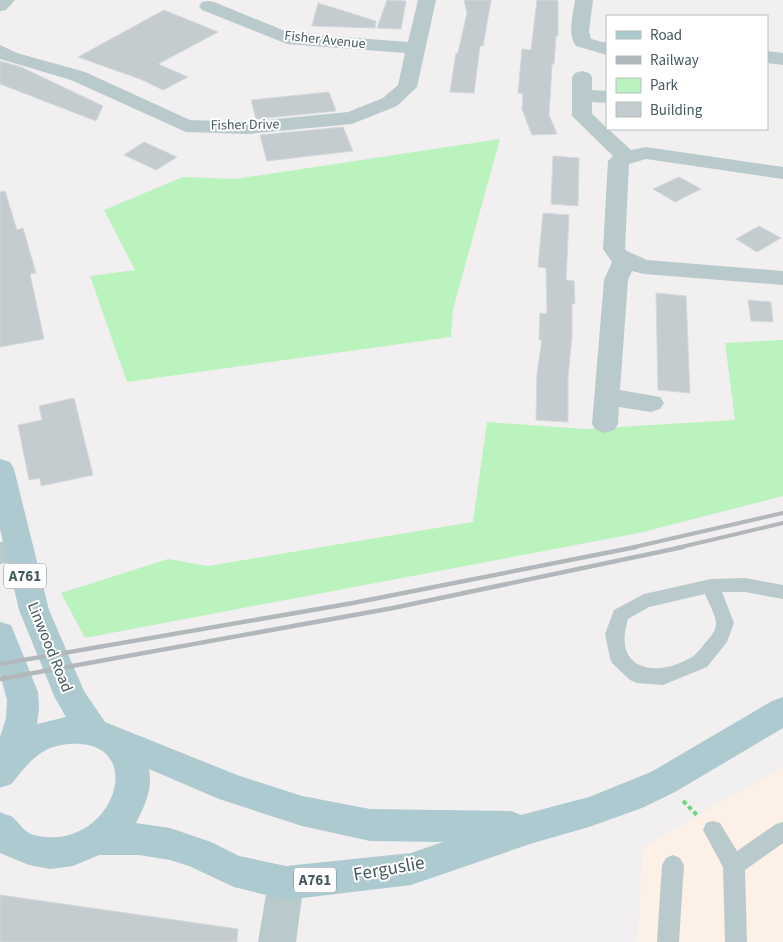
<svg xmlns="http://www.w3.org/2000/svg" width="783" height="942" font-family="'Source Sans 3',sans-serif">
<rect width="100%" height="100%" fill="#f2eff0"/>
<polygon fill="#fdf0e7" points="783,767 783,942 637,942 643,847"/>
<g fill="#baf3be">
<polygon points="500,139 453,309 451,337 127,382 90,276 135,270 104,210 183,177 235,179"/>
<polygon points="783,340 783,496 639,533 85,638 61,593 168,559 208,566 473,522 487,422 585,429 735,420 725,343"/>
</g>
<g fill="#c5cccf" stroke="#d2d8db">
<polygon points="387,0 406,1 401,29 377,28"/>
<polygon points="464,0 491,0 483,46 480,46 474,93 450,92 456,53 458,53 467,13"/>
<polygon points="537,0 557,0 558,2 558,36 556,36 554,64 552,64 549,115 557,134 532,135 522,109 523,94 518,93 522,49 531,50"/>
<polygon points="318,3 376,21 375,28 312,26"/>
<polygon points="164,10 218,32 158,64 188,77 163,90 140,79 78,57"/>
<polygon points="0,61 21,67 103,106 96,121 0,84"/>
<polygon points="329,92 336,111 256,119 251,100"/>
<polygon points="343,127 353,151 267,161 260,135"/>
<polygon points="144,142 177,157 156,170 124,155"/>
<polygon points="553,156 579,158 578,206 551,204"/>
<polygon points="679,177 701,189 675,202 653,189"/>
<polygon points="5,191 17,230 23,228 36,273 30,274 44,339 0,347 0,192"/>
<polygon points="543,213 569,215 566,280 574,281 575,304 572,304 572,337 568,377 568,422 536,420 537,374 542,340 539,340 540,313 547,314 546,268 538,267"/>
<polygon points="759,226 781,238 757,252 736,239"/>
<polygon points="656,293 686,296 690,393 658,390"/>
<polygon points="748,300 771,302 773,322 751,321"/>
<polygon points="74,398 93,475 41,486 40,478 29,480 18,425 42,420 39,406"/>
<polygon points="0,895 238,929 237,942 0,942"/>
</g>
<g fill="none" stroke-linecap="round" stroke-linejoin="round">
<polyline stroke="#6fd482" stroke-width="4" stroke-dasharray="4.5 3" stroke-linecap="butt" points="683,801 697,815"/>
<g fill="#b9cacd" fill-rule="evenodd">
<path d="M745,578L783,585V599L745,592H722L734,623L727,642L707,667L663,685L637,683L630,680L612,663L610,658L605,634L614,610L644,594L711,579ZM705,594C708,602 716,615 716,623C716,631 710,638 705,643C701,648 697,654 692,657C655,679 612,670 628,619L649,607Z"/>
<polygon points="713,821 720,823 737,851 776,824 783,822 783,843 745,870 747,942 725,942 723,867 703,830 706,823"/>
<polygon points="673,855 680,858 684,865 679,942 657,942 662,865 666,858"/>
</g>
<g fill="#b9cacd" fill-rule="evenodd">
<polygon points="0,0 15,0 6,10 0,11"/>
<polygon points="418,0 436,0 417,87 397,106 352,124 247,134 186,132 71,80 0,59 0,45 17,53 85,72 190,120 247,122 348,112 383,98 398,85 405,53 287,44 202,10 199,6 202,2 208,1 214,2 290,33 408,42"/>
<path d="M575,0H593L589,31L591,39L607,43V55L576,46C567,33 573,15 575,0Z"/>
<polygon points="767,51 783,53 783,65 767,63"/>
<polygon points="582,71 589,73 592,77 592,90 607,91 607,103 592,102 592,114 631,150 646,147 783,167 783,179 646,159 629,164 625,249 627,251 647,260 783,271 783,285 644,274 632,271 628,280 620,390 660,397 664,403 660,409 651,412 619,407 618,424 614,430 605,433 596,430 592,424 604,280 612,262 603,249 608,161 613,156 572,116 572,77 575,73"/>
<polygon points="19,540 29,543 34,551 29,559 0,564 0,542"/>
<polygon points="286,866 299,871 304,883 296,942 258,942 268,883 273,871"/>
</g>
<path fill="#accad0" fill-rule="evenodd" d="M0,459L10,462L14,469L49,610L84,691L105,722L237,775L302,796L370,809L511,811L521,815L589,797L651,772L772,701L783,697V728L675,792L642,808L589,827L533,843L411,885L286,900L234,887L189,866L170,860L139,855H99L73,866L50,869L29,865L0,853V812C3,814 8,815 11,816C21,823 22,833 38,836C117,851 153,731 61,745C45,747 31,760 21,772C17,776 15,781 11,784C8,786 3,786 0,788V737L6,718L7,700L0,674V622L11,625L38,692L39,709L37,724L66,717L55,698L19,610L0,529ZM149,769L219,799L302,826L370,841L443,842L411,853L286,866L239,856L211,842L170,828L136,823C145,805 153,789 149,769Z"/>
<g stroke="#b1b7ba" stroke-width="4">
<polyline points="630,548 783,513"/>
<polyline points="677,548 783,523"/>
</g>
<g stroke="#b1b7ba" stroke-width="4.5">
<polyline points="0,664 353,603 636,547"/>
<polyline points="0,679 393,608 683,547"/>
</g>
</g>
<g text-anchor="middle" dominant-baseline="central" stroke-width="4" stroke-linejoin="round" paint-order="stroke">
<g font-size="14" fill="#455a5e" stroke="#fff">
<text transform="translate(325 40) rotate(6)">Fisher Avenue</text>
<text transform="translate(245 125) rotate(-1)">Fisher Drive</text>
</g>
<g fill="#fff" stroke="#7d8c8e" stroke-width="1">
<rect x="4" y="563.5" width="42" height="25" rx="4"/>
<rect x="294" y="867.5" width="42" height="25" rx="4"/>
</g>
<g font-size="15" font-weight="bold" fill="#455a5e">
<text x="25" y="576">A761</text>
<text x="315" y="880">A761</text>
</g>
<g font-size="16" fill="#455a5e" stroke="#fff">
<text transform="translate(50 647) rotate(68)">Linwood Road</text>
</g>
<g font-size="19" fill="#455a5e" stroke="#fff">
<text transform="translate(389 869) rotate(-10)">Ferguslie</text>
</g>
</g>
<rect x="606" y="15" width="162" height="115" fill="#ffffff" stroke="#b5bdbf"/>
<rect x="616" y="31" width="25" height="8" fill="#accad0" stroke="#b5bdbf"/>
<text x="650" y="40" font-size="15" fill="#455a5e">Road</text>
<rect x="616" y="56" width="25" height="8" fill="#b1b7ba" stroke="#b5bdbf"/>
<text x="650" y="65" font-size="15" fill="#455a5e">Railway</text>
<rect x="616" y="78" width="25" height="15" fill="#baf3be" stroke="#b5bdbf"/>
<text x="650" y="90" font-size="15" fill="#455a5e">Park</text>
<rect x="616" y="102" width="25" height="15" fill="#c5cccf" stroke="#b5bdbf"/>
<text x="650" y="115" font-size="15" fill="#455a5e">Building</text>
</svg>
